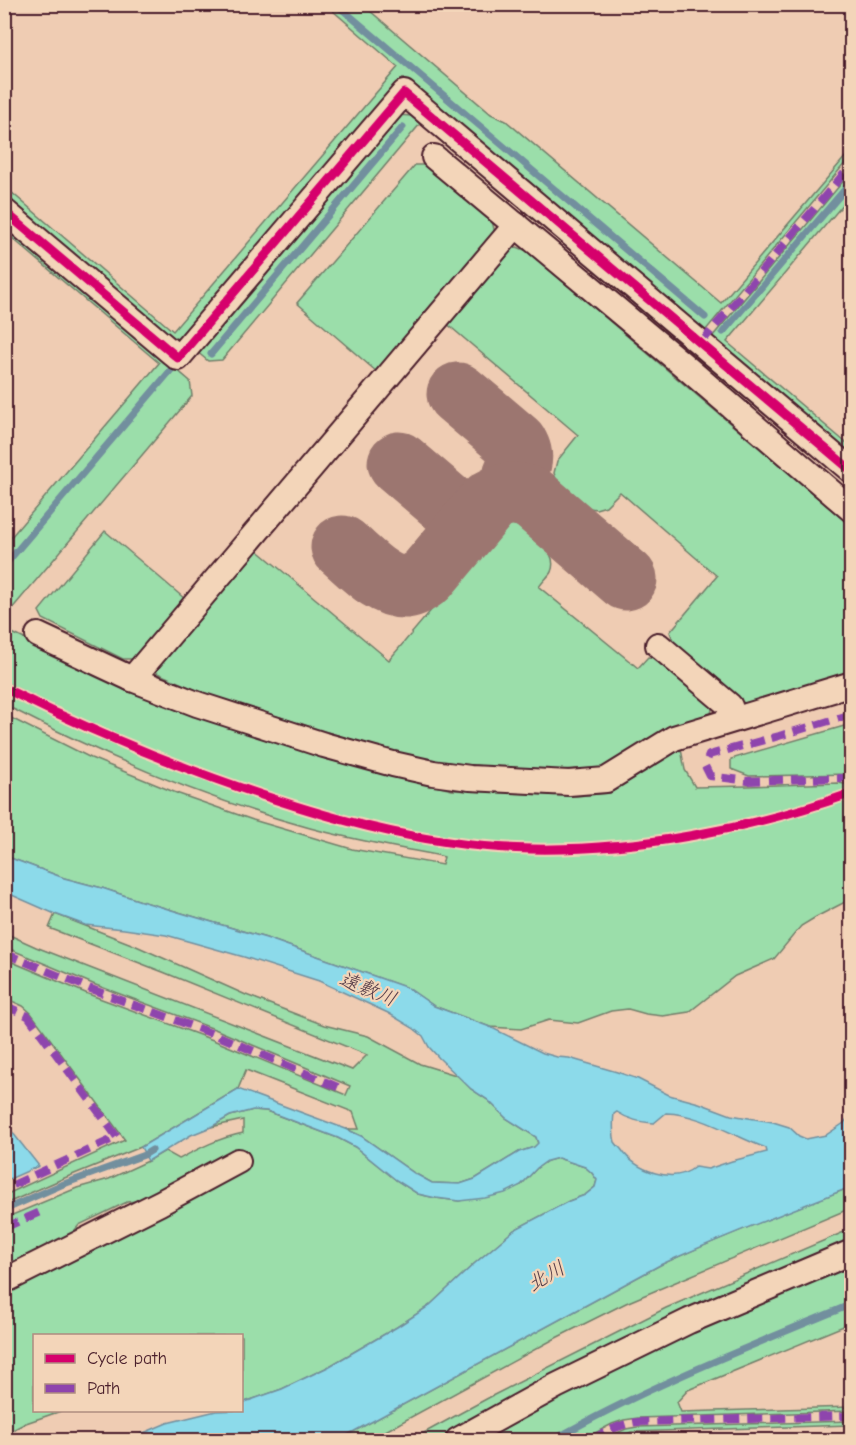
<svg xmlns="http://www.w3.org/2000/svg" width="856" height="1445" font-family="'Comic Neue','Klee One',sans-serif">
<rect width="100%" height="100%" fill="#efccb3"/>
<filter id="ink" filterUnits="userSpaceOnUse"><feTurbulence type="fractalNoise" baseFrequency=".0167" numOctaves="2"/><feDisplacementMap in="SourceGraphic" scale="12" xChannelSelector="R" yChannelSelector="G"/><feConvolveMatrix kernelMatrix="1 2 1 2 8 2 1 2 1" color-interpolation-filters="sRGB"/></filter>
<g filter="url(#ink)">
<g fill="#9bdeaa" stroke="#727e6a" stroke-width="1.5">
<polygon points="325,4 363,5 491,114 506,121 721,303 852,149 851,156 705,331 403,78 182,338 171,339 5,198 4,186 173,331 398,67"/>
<polygon points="398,115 411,116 420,124 222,360 208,361 196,351"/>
<polygon points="415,165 424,165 492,221 495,233 377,372 297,303"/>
<polygon points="851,172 851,195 727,342 851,447 851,455 712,337"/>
<polygon points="5,223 190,381 192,396 5,617 5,544 159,363 5,232"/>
<polygon points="517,247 527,251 851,526 851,672 749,704 738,701 676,649 670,632 717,576 620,492 606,506 596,509 584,507 558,485 554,473 557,461 578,435 446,323 508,249"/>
<path d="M512,524C529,529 560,551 551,572C548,577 542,582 539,587L638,668L648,657L662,659L713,704L711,714L668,728L602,768L558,770L492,767L435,761L388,751L203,693L157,673L156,667L256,549L389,660L500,529Z"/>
<polygon points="105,531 185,599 134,659 123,659 43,619 39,611"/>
<path d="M4,629L112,682L192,715L326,759L452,790L576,796L610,793L681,749L685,770L695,787L748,786L838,783L851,785V788C798,809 742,822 685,832C603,845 521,850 438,837C364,826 290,802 220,776C146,749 74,718 5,682Z"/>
<path d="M5,692C97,740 195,779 295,810C358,829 423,846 490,851C612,861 737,837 851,797V899L816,917L801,926L774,959L735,976L689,1012L663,1016L646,1014L628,1009L611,1011L578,1023L549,1020L521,1029L490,1027L434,1006L407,988L266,938L141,901L102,888L64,878L5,856V715L91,758L179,794L253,820L352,849L442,865L444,857C429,853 414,851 399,848C369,842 339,836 310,828C204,799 102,755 5,705Z"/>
<polygon points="851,724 851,774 749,776 731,769 731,759"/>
<polygon points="55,914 134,945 246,995 324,1025 368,1036 420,1064 459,1076 471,1089 488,1100 506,1118 536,1137 538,1144 535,1147 519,1152 475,1179 460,1184 432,1183 414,1173 361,1136 346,1129 359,1129 353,1112 246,1070 238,1089 141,1147 62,1179 5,1204 5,1195 125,1140 31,1013 23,1006 5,998 5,959 88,994 213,1040 346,1095 350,1086 217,1030 93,984 5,947 5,933 36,947 352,1070 367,1055 163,972 49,928"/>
<path d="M253,1110L266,1111L338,1138L355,1147L396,1180L418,1194L436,1198L459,1201L521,1185L537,1168L547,1161L558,1158L585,1167L592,1173L597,1180L595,1187L585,1195L569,1201L514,1230L474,1264L429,1306L397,1327L328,1367L282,1389L242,1403V1336H34V1410L61,1411L26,1423L5,1434V1285L156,1199L127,1202L79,1225L66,1241L5,1276V1218L77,1188L109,1179L148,1161L165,1151L179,1159C200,1148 219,1138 243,1133V1120L211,1127L230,1116Z"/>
<path d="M851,1187V1208L626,1303L556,1338L369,1440H338L660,1265C723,1236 787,1211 851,1187Z"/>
<polygon points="851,1229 851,1242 552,1378 438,1440 411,1440 490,1397 666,1308"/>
<polygon points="851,1262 851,1323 688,1390 677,1402 681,1412 851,1407 851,1411 638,1418 624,1420 612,1424 582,1440 477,1440 616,1366"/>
<polygon points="851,1421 851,1425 631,1432 615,1440 602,1440 626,1429 637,1427"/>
</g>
<g fill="#8cdaea" stroke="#728f9e" stroke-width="1.5" fill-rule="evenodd">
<path d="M5,856L64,878L102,888L141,901L266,938L408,988L434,1006L490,1027L543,1053L557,1057L569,1058L617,1072L638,1079L669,1095L699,1103L731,1115L773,1122L789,1127L799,1136L806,1139L826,1135L844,1123L851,1114V1187C787,1212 723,1236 660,1265L338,1440H127L167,1423L216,1411L242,1410V1403L282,1389L328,1367L397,1327L429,1306L474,1264L514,1230L569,1201L585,1195L595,1187L597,1180L592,1173L585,1167L558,1158L547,1161L537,1168L521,1185L505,1193L485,1198L459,1201L436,1198L418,1194L396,1180L355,1147L338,1138L267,1111L253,1110L230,1116L211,1127L191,1135L148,1161L141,1147L238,1089L346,1129L361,1136L414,1173L432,1183L460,1184L475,1179L519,1152L534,1147L538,1143L536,1137L506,1118L488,1100L471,1089L439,1058L429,1047L423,1036L413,1028L388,1013L319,981L244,957L166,935L124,929L85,925L55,914L5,892ZM617,1112C629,1120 640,1122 654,1123L666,1113C701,1114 733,1136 766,1148L767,1152L732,1161L708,1169L695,1167C673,1185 636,1171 621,1149C619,1147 617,1145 615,1142C613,1136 613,1120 614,1114Z"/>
<polygon points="5,1123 39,1166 5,1181 4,1181"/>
</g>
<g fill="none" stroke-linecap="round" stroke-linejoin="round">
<g stroke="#728f9e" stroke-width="7">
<polyline points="336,4 705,317"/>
<polyline points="723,332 852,181"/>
<polyline points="211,354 403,127"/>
<polyline points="4,566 171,370"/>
<polyline points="4,1210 61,1185 144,1155 152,1150"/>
<path d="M553,1440C648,1386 751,1346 852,1304"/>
</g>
<g stroke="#9c766f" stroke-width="63">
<path d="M458,394L516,443C520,450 522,455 520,463C518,470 511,474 515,482C518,488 528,494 533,499"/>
<path d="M399,463L453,509C464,515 472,516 483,509"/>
<path d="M342,547C358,560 383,589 406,587C414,586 420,581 427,576L490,501C505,492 517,492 533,499L626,579"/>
</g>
<defs>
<g id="minor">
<polyline points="434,157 681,363 852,510"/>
<polyline points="4,211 178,358 404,93 852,471"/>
<polyline points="38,635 132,679 197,704 324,745 393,764 433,773 470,778 569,783 606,780 674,738 852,684"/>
<polyline points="658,645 730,706 734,719"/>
<polyline points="132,679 516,225"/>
<polyline points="4,1281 160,1203 238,1161"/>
<polyline points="458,1440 556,1386 689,1321 852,1252"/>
</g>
</defs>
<use href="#minor" stroke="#4a1f2b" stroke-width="28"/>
<use href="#minor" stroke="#f3d5b9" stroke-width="24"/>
<g stroke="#8e44ad" stroke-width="8" stroke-dasharray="15 8" stroke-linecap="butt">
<polyline points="701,343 852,164"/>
<polyline points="852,714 779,736 709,755 705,766 710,776 748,781 840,778 852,779"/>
<polyline points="4,953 91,989 216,1035 340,1088"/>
<polyline points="4,1005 28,1016 117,1137 4,1189"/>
<polyline points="4,1228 40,1212"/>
<path d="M591,1440C606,1432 620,1424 637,1422L852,1416"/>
</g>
<defs>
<g id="cycleway">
<polyline points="4,211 178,358 404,93 852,471"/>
<path d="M4,688C72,722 142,752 213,778C315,815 421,847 531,849C637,851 751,829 852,793"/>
</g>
</defs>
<use href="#cycleway" stroke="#f3d5b9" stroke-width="13"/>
<use href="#cycleway" stroke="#d6006c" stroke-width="9"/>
</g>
</g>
<g text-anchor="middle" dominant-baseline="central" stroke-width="4.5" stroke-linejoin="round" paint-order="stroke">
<g font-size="20" font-style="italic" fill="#543b48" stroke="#f3d5b9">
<text transform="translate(368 989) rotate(22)">遠敷川</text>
<text transform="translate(546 1276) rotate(-30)">北川</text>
</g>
</g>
<rect width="856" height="1445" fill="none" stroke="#f3d5b9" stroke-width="24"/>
<rect x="12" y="12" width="832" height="1421" fill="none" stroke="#4a1f2b" stroke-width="2" filter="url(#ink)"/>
<rect x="33" y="1334" width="210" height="78" fill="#f3d5b9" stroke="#af8c80" stroke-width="1.5"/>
<rect x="45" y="1354" width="30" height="9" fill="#d6006c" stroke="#af8c80" stroke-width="1.5"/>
<text x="87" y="1364" font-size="18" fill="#4a1f2b">Cycle path</text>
<rect x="45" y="1384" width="30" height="9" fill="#8e44ad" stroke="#af8c80" stroke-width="1.5"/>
<text x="87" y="1394" font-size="18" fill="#4a1f2b">Path</text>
</svg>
